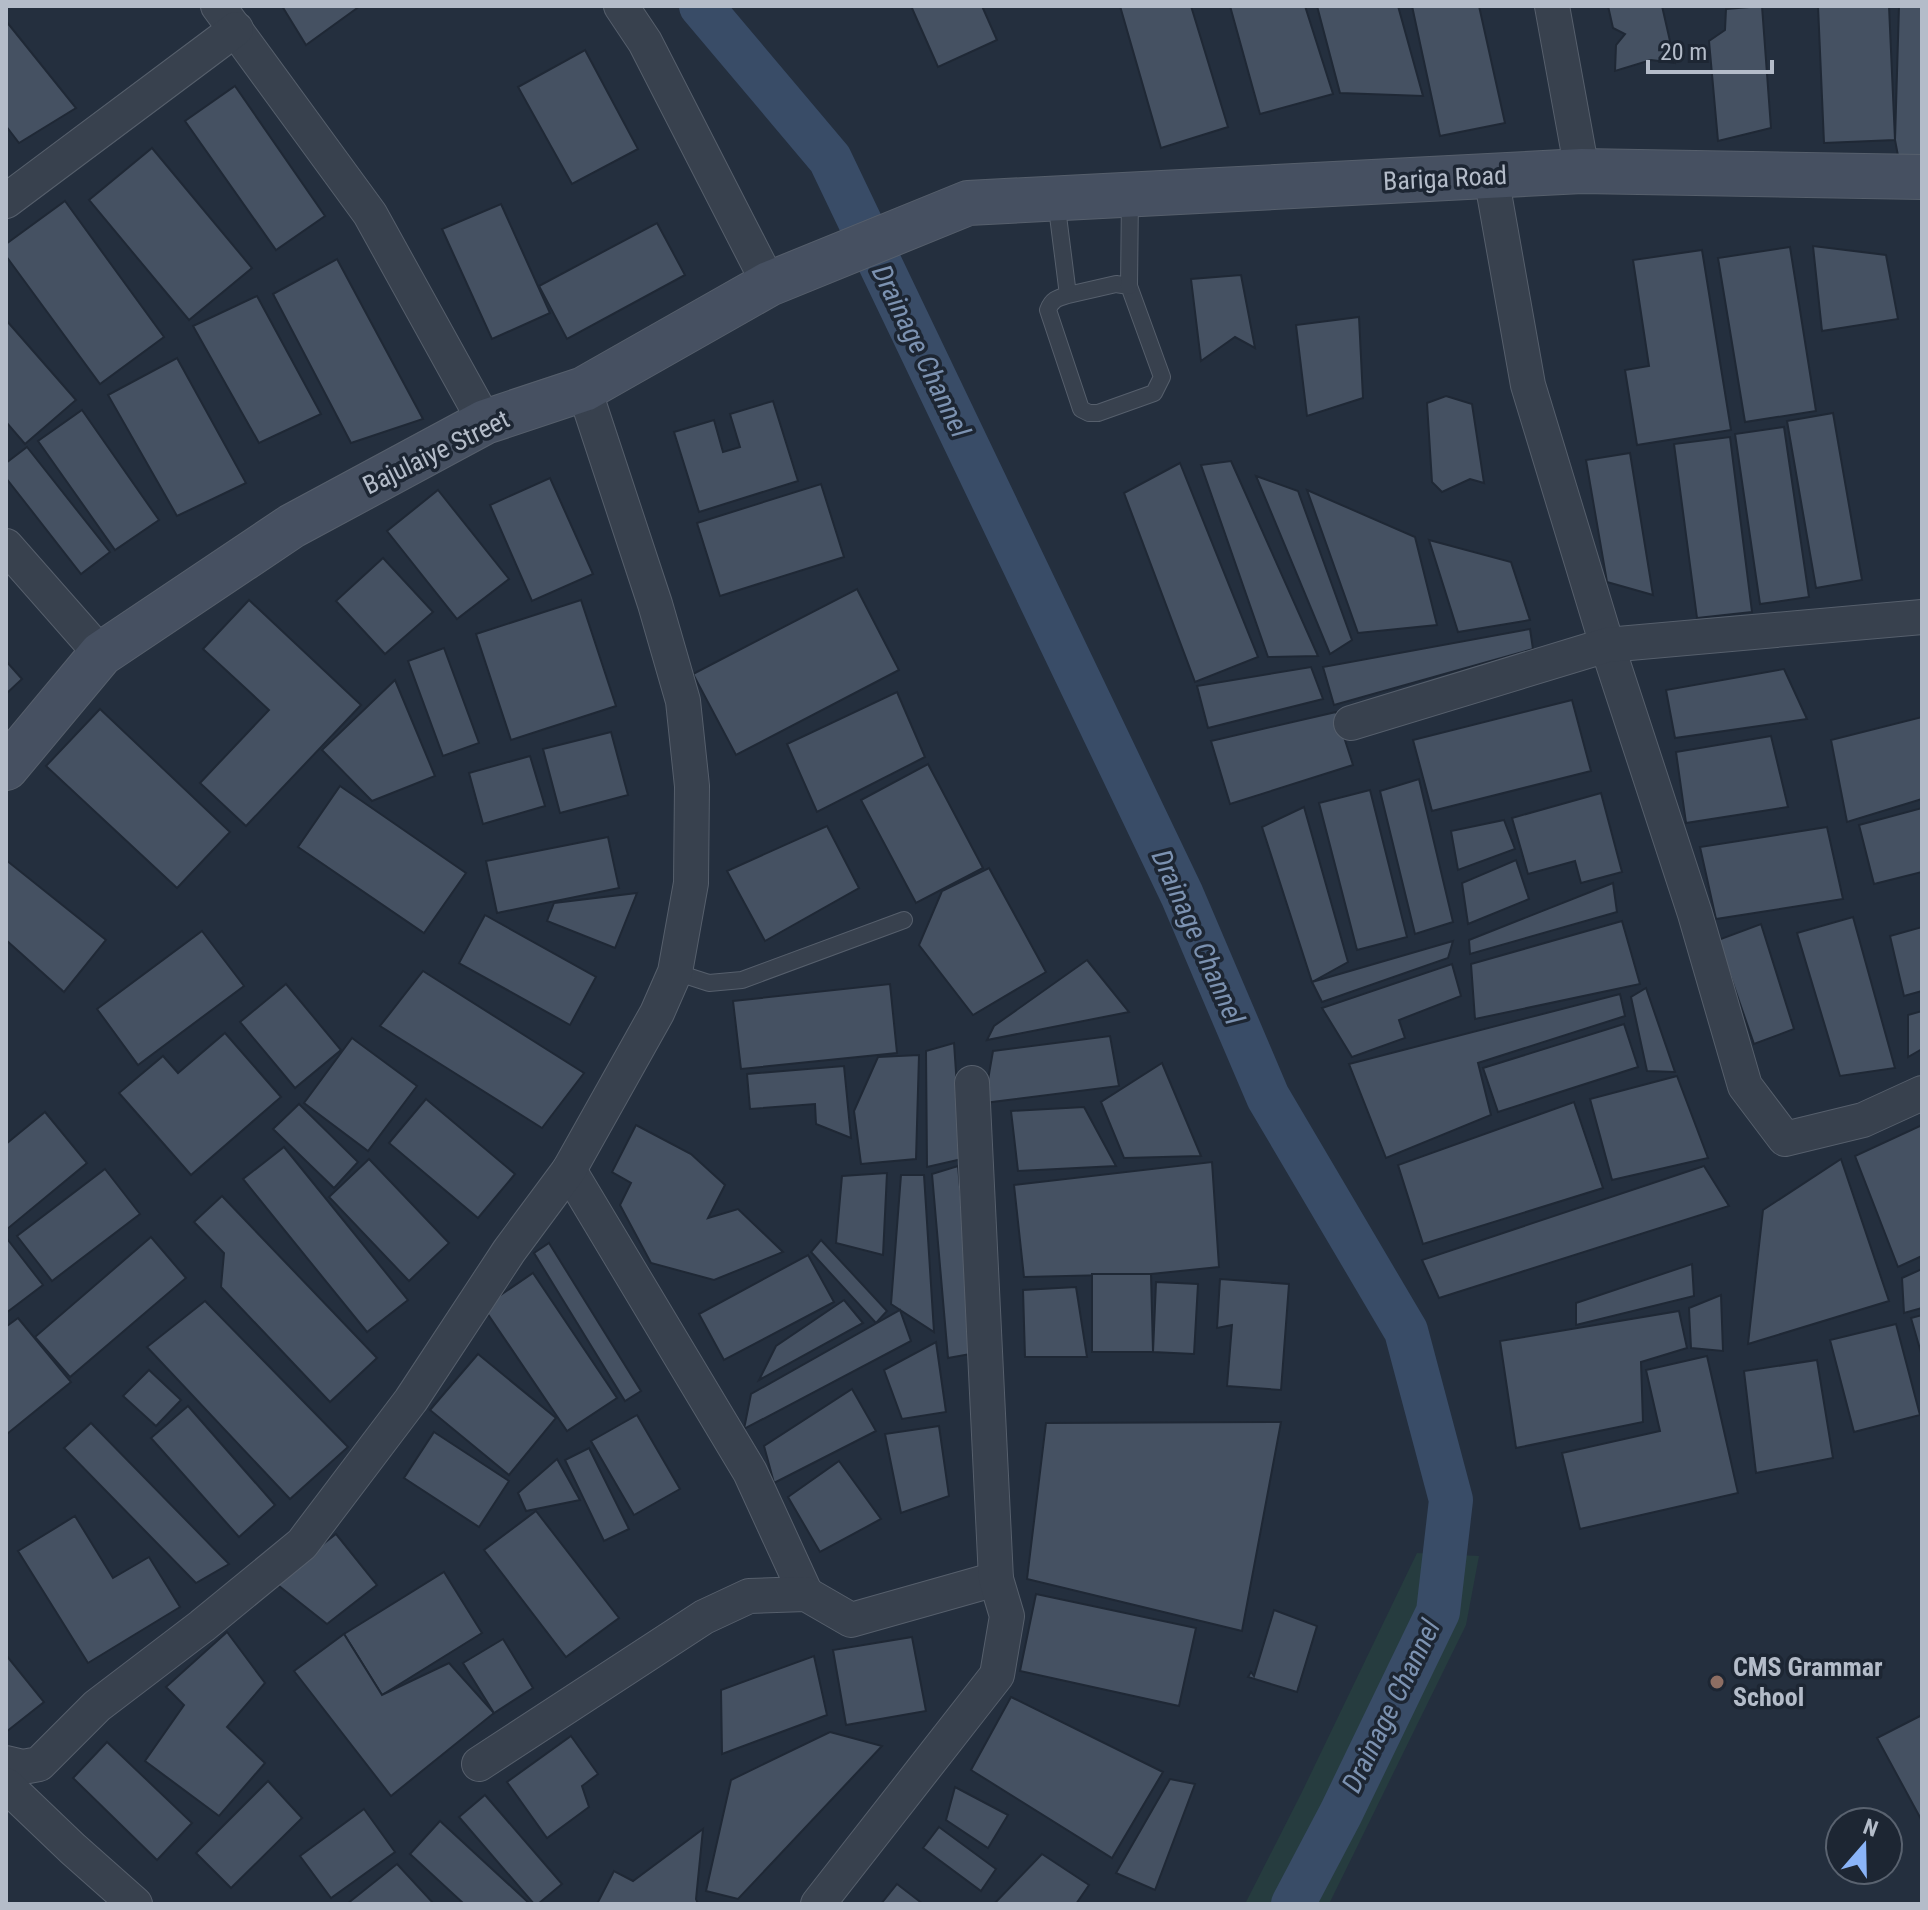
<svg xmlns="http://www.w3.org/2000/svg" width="1928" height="1910" font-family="'Roboto Condensed',sans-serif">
<rect width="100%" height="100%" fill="#242f3e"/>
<polygon fill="#263c3f" points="1417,1553 1479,1556 1466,1625 1329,1904 1245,1904 1301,1794"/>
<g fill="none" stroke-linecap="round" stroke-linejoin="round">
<polyline stroke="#394c67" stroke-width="44" points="701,6 830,159 1182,895 1268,1097 1406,1331 1451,1500 1438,1612 1341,1813 1293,1904"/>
</g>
<g fill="#455162" stroke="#1f2835" stroke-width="2">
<polygon points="282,6 360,6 306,45"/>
<polygon points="911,6 982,6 997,40 938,67"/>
<polygon points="1120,6 1191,6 1228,127 1161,148"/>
<polygon points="1230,6 1305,6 1333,94 1260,114"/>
<polygon points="1317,6 1398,6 1423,96 1340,93"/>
<polygon points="1412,6 1479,6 1505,123 1440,136"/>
<polygon points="1608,6 1662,6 1675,63 1651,60 1615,71 1616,45 1625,34 1613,28"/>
<polygon points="1762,6 1771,128 1718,141 1709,41 1725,30 1726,9"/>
<polygon points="1818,6 1889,6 1895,140 1824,143"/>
<polygon points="1899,6 1922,6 1922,161 1899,161 1895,140"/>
<polygon points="6,21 76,108 19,143 6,126"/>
<polygon points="585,50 638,149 572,184 518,87"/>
<polygon points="235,86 325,216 276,250 185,121"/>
<polygon points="152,148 252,268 189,320 89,200"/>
<polygon points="65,201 164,337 100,384 6,256 6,244"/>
<polygon points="501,204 550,313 492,339 442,229"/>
<polygon points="657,223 685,275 567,339 539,286"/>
<polygon points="1813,246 1886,255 1898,319 1822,331"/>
<polygon points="1790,247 1816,411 1745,422 1718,258"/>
<polygon points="1702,250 1731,430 1637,445 1625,370 1649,366 1633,260"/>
<polygon points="337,259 423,419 351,443 273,294"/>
<polygon points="1241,275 1255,348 1235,337 1201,361 1191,279"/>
<polygon points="257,296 321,414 259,443 193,326"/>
<polygon points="1359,317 1363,398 1307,416 1296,325"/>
<polygon points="6,320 76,400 25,444 6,422"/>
<polygon points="177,358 246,483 177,516 108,395"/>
<polygon points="1446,396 1472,404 1484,483 1470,479 1442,492 1432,482 1427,403"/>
<polygon points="773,401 798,481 699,512 674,432 714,420 723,452 740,447 730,414"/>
<polygon points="82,410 159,520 115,550 38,441"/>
<polygon points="1833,413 1862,580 1816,588 1787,421"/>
<polygon points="1784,427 1809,597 1760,604 1735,434"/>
<polygon points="1730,437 1752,612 1697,618 1674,444"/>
<polygon points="27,447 110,552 81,574 6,478 6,463"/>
<polygon points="1630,453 1653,595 1607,582 1586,460"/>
<polygon points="1231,461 1318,656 1268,657 1201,465"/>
<polygon points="1180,463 1258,657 1195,682 1124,493"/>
<polygon points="1256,476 1298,491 1352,640 1330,654"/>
<polygon points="550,478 593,574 532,601 490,505"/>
<polygon points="821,484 844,557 720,596 697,523"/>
<polygon points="438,490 509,579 457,619 387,531"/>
<polygon points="1307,490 1415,537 1437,625 1358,633"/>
<polygon points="1429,540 1511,562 1530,620 1458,632"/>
<polygon points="383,558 433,612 385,654 336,601"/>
<polygon points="857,589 899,670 736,755 693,674"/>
<polygon points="249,600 361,705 246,826 200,783 269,710 203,649"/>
<polygon points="581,600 616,706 511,740 476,634"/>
<polygon points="1530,629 1533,649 1334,705 1323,667"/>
<polygon points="444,648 479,743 443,756 408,661"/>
<polygon points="6,661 22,679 6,694"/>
<polygon points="1311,667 1323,699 1208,728 1197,686"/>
<polygon points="1784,669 1807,719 1675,738 1666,690"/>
<polygon points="395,680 435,776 372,801 322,750"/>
<polygon points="897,692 925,757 817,812 787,744"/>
<polygon points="1572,700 1591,771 1432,811 1413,740"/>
<polygon points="100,709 230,832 177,888 46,766"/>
<polygon points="1336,712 1353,765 1230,804 1211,741"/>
<polygon points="1922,717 1922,799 1847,822 1831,740"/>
<polygon points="611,732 628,795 560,813 543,749"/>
<polygon points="1771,736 1788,807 1686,823 1676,752"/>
<polygon points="530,756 545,806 483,824 469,773"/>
<polygon points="928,764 983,868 916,903 861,800"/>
<polygon points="1419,779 1453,922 1415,934 1380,791"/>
<polygon points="340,786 466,873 424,933 298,847"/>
<polygon points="1370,790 1407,937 1357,950 1319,803"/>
<polygon points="1601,793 1622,872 1581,883 1575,861 1528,874 1512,818"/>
<polygon points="1304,807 1348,962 1312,982 1262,827"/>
<polygon points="1922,808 1922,872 1874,884 1859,825"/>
<polygon points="1504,820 1515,849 1458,870 1451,831"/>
<polygon points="827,826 859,888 765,941 727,871"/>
<polygon points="1827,827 1843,899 1716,919 1700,847"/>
<polygon points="608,837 619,888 497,913 486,861"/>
<polygon points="6,860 106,940 64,992 6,940"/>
<polygon points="1516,860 1529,899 1468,924 1462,883"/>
<polygon points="989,868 1046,972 973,1015 919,945 942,891"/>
<polygon points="1613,883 1617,912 1470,954 1469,940"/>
<polygon points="637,893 615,948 547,921 554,903"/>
<polygon points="485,915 596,977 570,1025 459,963"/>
<polygon points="1853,917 1895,1068 1840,1076 1797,933"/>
<polygon points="1622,921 1640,984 1475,1019 1471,964"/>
<polygon points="1761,924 1794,1029 1754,1044 1718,940"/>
<polygon points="1922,927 1922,991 1904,996 1890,936"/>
<polygon points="202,931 244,986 138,1065 97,1009"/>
<polygon points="1453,941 1448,958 1322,1002 1312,982"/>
<polygon points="1087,960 1129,1012 987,1040 994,1026"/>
<polygon points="1452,964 1461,996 1399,1020 1405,1038 1352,1057 1322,1008"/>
<polygon points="423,971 584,1073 542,1128 380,1026"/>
<polygon points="286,984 341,1050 295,1088 240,1022"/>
<polygon points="890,984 897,1053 741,1069 733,1001"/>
<polygon points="1646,988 1675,1072 1647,1071 1631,997"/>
<polygon points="1620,994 1625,1016 1478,1063 1491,1115 1386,1158 1349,1064"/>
<polygon points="1922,1011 1922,1049 1908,1057 1908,1015"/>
<polygon points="1624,1024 1638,1067 1498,1112 1483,1068"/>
<polygon points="225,1033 281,1097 191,1175 119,1093 163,1056 178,1073"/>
<polygon points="1110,1036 1119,1086 984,1103 993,1051"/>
<polygon points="352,1038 417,1086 368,1151 304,1103"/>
<polygon points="954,1043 962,1159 927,1167 926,1051"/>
<polygon points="919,1055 916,1159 861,1164 854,1111 878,1057"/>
<polygon points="1162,1063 1201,1156 1124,1158 1101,1102"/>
<polygon points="844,1066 851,1138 816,1124 815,1104 750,1109 747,1074"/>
<polygon points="1677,1076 1708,1158 1612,1180 1590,1099"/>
<polygon points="426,1099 515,1174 478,1218 389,1143"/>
<polygon points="1574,1102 1603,1188 1423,1244 1398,1165"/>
<polygon points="299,1104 358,1162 334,1188 273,1129"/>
<polygon points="1084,1107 1116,1166 1018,1171 1011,1111"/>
<polygon points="45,1112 87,1163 6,1230 6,1144"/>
<polygon points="636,1125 691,1154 725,1185 708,1218 738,1209 783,1252 714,1280 651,1263 620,1205 631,1183 612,1172"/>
<polygon points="1922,1125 1922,1256 1898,1267 1855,1156"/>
<polygon points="284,1147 408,1300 367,1332 243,1179"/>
<polygon points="369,1159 449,1243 409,1281 329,1197"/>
<polygon points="1841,1159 1889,1301 1748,1344 1763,1210"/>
<polygon points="1212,1162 1219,1267 1151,1274 1024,1277 1014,1185"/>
<polygon points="958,1166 976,1353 948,1358 932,1174"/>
<polygon points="1704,1166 1729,1206 1439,1298 1422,1260"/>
<polygon points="105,1169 140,1214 52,1281 17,1236"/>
<polygon points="887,1173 883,1255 836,1243 842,1176"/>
<polygon points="901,1175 924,1175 934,1332 891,1304"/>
<polygon points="222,1196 377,1358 330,1402 221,1287 224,1253 194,1222"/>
<polygon points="151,1237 186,1278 70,1377 35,1337"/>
<polygon points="8,1240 43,1285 6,1313 6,1242"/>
<polygon points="821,1240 887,1311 876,1323 811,1252"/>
<polygon points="549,1243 641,1391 625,1401 534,1253"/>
<polygon points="808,1255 834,1302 724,1360 699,1314"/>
<polygon points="1692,1264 1694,1296 1576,1325 1576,1303"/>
<polygon points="1922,1269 1922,1308 1904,1313 1902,1278"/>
<polygon points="533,1273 617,1398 567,1431 483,1307"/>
<polygon points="1092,1274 1151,1274 1153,1352 1092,1352"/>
<polygon points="1220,1279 1289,1284 1281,1390 1227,1386 1232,1325 1217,1328"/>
<polygon points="1156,1282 1198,1284 1194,1354 1153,1352"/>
<polygon points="1076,1287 1087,1357 1025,1357 1023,1290"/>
<polygon points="1721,1295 1723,1351 1691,1348 1689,1308"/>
<polygon points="844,1300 863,1323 759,1380 776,1346"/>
<polygon points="205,1301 348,1447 290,1499 147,1347"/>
<polygon points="900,1310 911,1341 744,1429 751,1394"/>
<polygon points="1679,1311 1687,1348 1641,1362 1643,1422 1516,1448 1500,1341"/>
<polygon points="1922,1315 1922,1356 1911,1318"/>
<polygon points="18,1318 71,1382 7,1434 6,1325 7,1326"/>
<polygon points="1896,1324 1920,1415 1854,1432 1830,1340"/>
<polygon points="936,1342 946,1412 902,1419 884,1370"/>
<polygon points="478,1354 556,1418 509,1475 430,1410"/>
<polygon points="1707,1356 1738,1493 1580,1529 1562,1453 1660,1431 1646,1370"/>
<polygon points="1817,1360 1833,1458 1756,1473 1744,1371"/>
<polygon points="149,1370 181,1400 156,1426 123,1396"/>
<polygon points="852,1389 876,1431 774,1483 764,1446"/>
<polygon points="188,1406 275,1505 239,1537 151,1438"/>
<polygon points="637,1415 680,1489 634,1515 591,1441"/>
<polygon points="1281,1422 1242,1631 1027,1579 1046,1423"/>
<polygon points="91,1423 229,1564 196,1583 64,1448"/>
<polygon points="939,1426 949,1496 901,1513 885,1434"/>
<polygon points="434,1432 509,1481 479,1527 404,1478"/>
<polygon points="589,1448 629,1529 604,1541 565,1460"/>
<polygon points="557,1459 580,1500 526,1511 518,1493"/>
<polygon points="839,1461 881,1519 820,1552 788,1497"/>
<polygon points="536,1511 619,1618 566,1657 484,1550"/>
<polygon points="75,1516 113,1578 149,1557 180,1607 88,1663 18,1551"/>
<polygon points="336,1534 377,1585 327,1624 274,1582"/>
<polygon points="444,1572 482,1633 382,1695 344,1634"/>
<polygon points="1036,1594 1196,1628 1179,1706 1020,1671"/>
<polygon points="1274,1610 1317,1626 1297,1692 1248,1677 1251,1672 1254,1676"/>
<polygon points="227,1632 265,1683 227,1727 265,1763 219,1816 145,1761 184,1705 166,1687"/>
<polygon points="344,1634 382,1695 449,1663 494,1713 391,1796 294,1671"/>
<polygon points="912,1637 926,1711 846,1725 833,1650"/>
<polygon points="503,1639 533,1688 494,1713 463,1663"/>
<polygon points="6,1655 44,1702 6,1732"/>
<polygon points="814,1656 827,1715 722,1754 721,1690"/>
<polygon points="1011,1697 1163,1772 1112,1858 971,1770"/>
<polygon points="1922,1715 1922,1821 1877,1738"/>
<polygon points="830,1732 882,1746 738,1899 706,1891 731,1780"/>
<polygon points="571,1736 598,1774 582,1786 589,1807 547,1838 507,1782"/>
<polygon points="107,1742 192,1823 157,1860 73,1778"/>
<polygon points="1170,1779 1195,1784 1155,1890 1116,1873"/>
<polygon points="268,1781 302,1818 231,1888 196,1853"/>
<polygon points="955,1787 1008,1815 988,1848 946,1820"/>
<polygon points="485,1795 562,1884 538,1904 534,1904 459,1817"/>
<polygon points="364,1809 395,1852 331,1898 300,1856"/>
<polygon points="440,1821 530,1904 464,1904 410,1854"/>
<polygon points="939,1827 996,1869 981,1891 923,1848"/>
<polygon points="703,1829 696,1899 698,1904 597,1904 614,1871 633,1881"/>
<polygon points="1042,1854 1089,1885 1076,1904 994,1904"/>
<polygon points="397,1864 434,1904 347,1904"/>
<polygon points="897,1884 923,1904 881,1904"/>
</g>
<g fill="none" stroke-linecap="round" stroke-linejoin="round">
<defs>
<g id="lane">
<path d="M1056,200L1068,295C1058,298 1052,299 1048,310L1081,409L1089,413H1098L1154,393L1162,377L1129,286L1116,284L1068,295"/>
<polyline points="1129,286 1130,195"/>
<polyline points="675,972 709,983 742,980 904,920"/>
</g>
<g id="street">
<polyline points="218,6 370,214 485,422"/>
<polyline points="621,6 645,42 769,284"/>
<polyline points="1552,6 1582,171"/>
<polyline points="1491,176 1528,385 1607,645 1695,914 1745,1086 1785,1139 1863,1120 1922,1093"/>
<polyline points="6,201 236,29"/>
<polyline points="6,546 101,654"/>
<polyline points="1351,723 1607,645 1922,617"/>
<polyline points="569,1170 750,1472 806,1594"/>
<polyline points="6,1763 23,1767 39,1764 97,1706 202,1626 302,1544 411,1400 509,1251 569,1170 657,1013 675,972 691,883 692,786 683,701 655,604 584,389"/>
<polyline points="479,1764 704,1617 749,1596 806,1594 851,1620 996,1579"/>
<polyline points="6,1785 73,1849 135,1904"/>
<polyline points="818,1904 997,1675 1007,1616 996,1579 972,1083"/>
</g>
<polyline id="secondary" points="6,768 101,654 292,526 485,422 584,389 769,284 968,203 1582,171 1922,177"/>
</defs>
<use href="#lane" stroke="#565f6c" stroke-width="18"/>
<use href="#street" stroke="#565f6c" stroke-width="36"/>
<use href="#secondary" stroke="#565f6c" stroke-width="46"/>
<use href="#lane" stroke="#38414e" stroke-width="16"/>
<use href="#street" stroke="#38414e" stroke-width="34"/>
<use href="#secondary" stroke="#465061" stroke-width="44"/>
</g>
<circle fill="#8d6e63" stroke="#1d2633" stroke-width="3" cx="1717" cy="1682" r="8"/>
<g text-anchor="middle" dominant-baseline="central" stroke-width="7" stroke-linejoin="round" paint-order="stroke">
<g font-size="26" fill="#b4bcc9" stroke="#1d2633">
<text transform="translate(1445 178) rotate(-3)">Bariga Road</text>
<text transform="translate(436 452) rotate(-26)">Bajulaiye Street</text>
</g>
<g font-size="26" font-weight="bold" fill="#b4bcc9" stroke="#1d2633" text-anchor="start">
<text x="1733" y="1667">CMS Grammar<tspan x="1733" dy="30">School</tspan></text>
</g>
<g font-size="28" font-style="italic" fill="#7c92b1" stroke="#1d2633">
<text transform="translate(921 351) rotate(64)">Drainage Channel</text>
<text transform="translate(1198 937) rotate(66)">Drainage Channel</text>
<text transform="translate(1391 1706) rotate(-64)">Drainage Channel</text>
</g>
</g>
<rect width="1928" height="1910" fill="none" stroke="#b4bcc9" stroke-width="16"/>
<g transform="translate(1864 1846) rotate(20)"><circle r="38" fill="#1d2633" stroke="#59626f" stroke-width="2"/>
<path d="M0-6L14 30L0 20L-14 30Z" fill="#8ab4f8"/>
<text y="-12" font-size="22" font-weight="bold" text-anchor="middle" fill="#b4bcc9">N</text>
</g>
<path d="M1648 60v12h124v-12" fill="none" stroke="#b4bcc9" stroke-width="4"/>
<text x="1660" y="60" font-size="24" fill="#b4bcc9" stroke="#1d2633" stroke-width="6" paint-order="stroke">20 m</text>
</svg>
